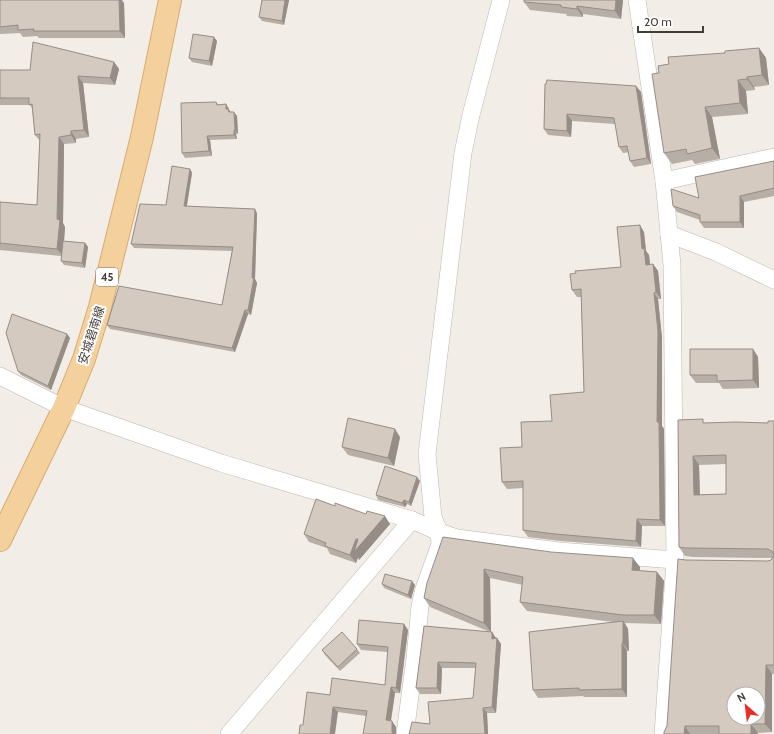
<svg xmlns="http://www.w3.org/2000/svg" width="774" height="734" font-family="Cabin,'Noto Sans JP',sans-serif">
<rect width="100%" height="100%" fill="#f2ede7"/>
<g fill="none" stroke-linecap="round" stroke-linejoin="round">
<defs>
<g id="street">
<polyline points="637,0 664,181 672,265 675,560 663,734"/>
<polyline points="664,181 774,157"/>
<polyline points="669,234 716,252 774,280"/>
<polyline points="0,376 64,408 221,463 412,520 439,532 457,538 559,551 675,560"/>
<polyline points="229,734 412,520"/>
<polyline points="405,734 415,658 420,606 424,589 440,544 439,532 433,517 427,454 463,153 471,115 501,0"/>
</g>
<polyline id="primary" points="0,540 64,408 84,359 100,307 142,137 170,0"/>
</defs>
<use href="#street" stroke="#bfb6ad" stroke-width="18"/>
<use href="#primary" stroke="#d8ab6f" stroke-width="24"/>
<use href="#street" stroke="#fff" stroke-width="17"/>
<use href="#primary" stroke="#f4d09d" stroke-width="22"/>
</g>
<g fill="#b7aea5" fill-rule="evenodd">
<polygon points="0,0 124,3 125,38 39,38 37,36 23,37 20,33 0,34"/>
<polygon points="262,0 289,0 284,25 262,21 259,17"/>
<polygon points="623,0 621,19 583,14 583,17 567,16 566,14 530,10 524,2"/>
<polygon points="217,41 212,66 192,62 189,58"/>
<polygon points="759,48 766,58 769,85 754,87 755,90 746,91 748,114 712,117 720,159 695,164 692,160 672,164 664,153 659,73 725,53"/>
<polygon points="114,62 119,69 115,85 83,83 89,137 76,139 76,143 64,144 63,223 65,227 64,241 85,243 88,247 85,268 64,265 61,261 61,256 0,250 0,202 37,205 40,141 35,135 32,108 30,105 0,105 0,70 30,70"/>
<polygon points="545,84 636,86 641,92 651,164 634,167 630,161 629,152 623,153 619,147 615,124 572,121 571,137 548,135 544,129"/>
<polygon points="216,102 219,105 226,104 229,109 229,110 231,112 237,116 238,134 236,134 237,139 210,140 212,156 185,158 182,153"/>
<polygon points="774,161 774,196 744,202 744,228 704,228 700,222 700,220 677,212 673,206 699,198"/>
<polygon points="190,169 192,173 187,206 257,213 255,279 257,283 251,315 248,314 235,352 110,329 107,325 222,305 232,251 134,248 131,244 166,205"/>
<polygon points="644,232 646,251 649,255 650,265 653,264 658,271 661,299 658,299 662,338 662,426 664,429 665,526 642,526 641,547 560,541 528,537 523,530 523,488 507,489 502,482 522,447 584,392 581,297 577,297 572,290 621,267"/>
<polygon points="67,334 70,338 51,390 21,375 18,371"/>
<polygon points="753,349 758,357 759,388 723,389 719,383 696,383 690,375"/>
<path d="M678,420L706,423H768L774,421V674H772V732L758,733L757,734H664L667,726L686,560L768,561L771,560L772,558L693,557L685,556L679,547ZM726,464V494L700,495L699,465Z"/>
<polygon points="400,437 394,466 348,455 342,447"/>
<polygon points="420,481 411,506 407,504 405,507 378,500 376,495"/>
<polygon points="335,506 390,524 359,560 358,557 356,563 330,554 327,548 309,542 304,534"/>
<polygon points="443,537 640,567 639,571 657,572 664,581 661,624 625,623 628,629 629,651 627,651 627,697 584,697 583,696 538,698 533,690 613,622 527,611 520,602 523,585 490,578 491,632 492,632 496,639 497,638 501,644 496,713 487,713 488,734 409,734 430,724 473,698 476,668 442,668 441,694 420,694 416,688 424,626 490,632 430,607 424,598"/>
<polygon points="382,584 415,585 411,599 384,588"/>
<polygon points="404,624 408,630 400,693 395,693 391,721 396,727 366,716 338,712 303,725 330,695 385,685 388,652 361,650 357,644"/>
<polygon points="357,649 360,653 340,671 325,655 322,650"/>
</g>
<g fill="#958d86">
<polygon points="119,0 122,0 124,3 125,38 120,31"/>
<polygon points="285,0 289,0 284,25 282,21"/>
<polygon points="616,0 623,0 621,19 615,11"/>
<polygon points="577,6 583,14 583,17 577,9"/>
<polygon points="214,37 217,41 212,66 209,61"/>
<polygon points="759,48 766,58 769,85 762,75"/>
<polygon points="114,62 119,69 115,85 110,78"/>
<polygon points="78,76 83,83 89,137 84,130"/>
<polygon points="747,77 754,87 755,90 747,79"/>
<polygon points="738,80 746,91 748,114 740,103"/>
<polygon points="636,86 641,92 651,164 647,158"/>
<polygon points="226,104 231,113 232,117 226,109"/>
<polygon points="705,107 712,117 720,159 712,148"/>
<polygon points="234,112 237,116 238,134 235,130"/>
<polygon points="567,114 572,121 571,137 567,131"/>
<polygon points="234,130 236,134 237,139 234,135"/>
<polygon points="71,131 76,139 76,143 71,135"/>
<polygon points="207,136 210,140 212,156 209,151"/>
<polygon points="59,137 64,144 63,223 65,227 63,256 57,249 57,219"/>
<polygon points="190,169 192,173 186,210 184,206"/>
<polygon points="740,196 744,202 744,228 740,222"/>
<polygon points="255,209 257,213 255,279 257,283 251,315 248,310 252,278"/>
<polygon points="640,225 644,232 646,251 649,255 651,272 646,265 642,249"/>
<polygon points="85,243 88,247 85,268 82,263"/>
<polygon points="653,264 658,271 661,299 656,292"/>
<polygon points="654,293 658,299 662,338 662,426 664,429 665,526 660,520"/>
<polygon points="245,310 248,314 235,352 232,348"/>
<polygon points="67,334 70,338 51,390 48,386"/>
<polygon points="753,349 758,357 759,388 753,380"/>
<polygon points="395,429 400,437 394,466 388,458"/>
<polygon points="693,456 699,465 700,504 694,495"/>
<polygon points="417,477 420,481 411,506 409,502"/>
<polygon points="404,500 407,504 405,507 402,503"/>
<polygon points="385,516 390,524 359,560 358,557 356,563 350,555 356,539 360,545"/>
<polygon points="637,519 642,526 641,547 636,541"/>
<polygon points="633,558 640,567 639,579 632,570"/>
<polygon points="484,569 490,578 491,632 484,623"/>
<polygon points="657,572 664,581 661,624 654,615"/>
<polygon points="412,581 415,585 411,599 408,595"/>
<polygon points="623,621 628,629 629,651 623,643"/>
<polygon points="404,624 408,630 400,693 396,688"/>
<polygon points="492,632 496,638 496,645 492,639"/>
<polygon points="497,638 501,644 496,713 492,707"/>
<polygon points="622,643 627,651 627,697 622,689"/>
<polygon points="438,662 442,668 441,694 437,688"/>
<polygon points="766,665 772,674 772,732 765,724"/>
<polygon points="391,687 395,693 390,726 386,720"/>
<polygon points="333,707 338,712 335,734 330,734"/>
<polygon points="483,708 487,713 488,734 485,734"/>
<polygon points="392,721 396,727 396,734 393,734 392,732"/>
<polygon points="751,724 758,733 757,734 751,734"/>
<polygon points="685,726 690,734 684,734"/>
</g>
<g fill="#d5cac0" stroke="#958d86" fill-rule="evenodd">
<polygon points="0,0 119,0 120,31 33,31 34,29 18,30 18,25 0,27"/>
<polygon points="262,0 285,0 282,21 259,17"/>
<polygon points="524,0 616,0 615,11 577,6 577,9 561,7 561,5 524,2"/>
<polygon points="193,34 214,37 209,61 189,58"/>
<polygon points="33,42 114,62 110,78 78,76 84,130 71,131 71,135 59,137 57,219 60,220 57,249 0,243 0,202 37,205 40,134 35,135 32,104 29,105 29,98 0,98 0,70 30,70"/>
<polygon points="759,48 762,75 747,77 747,79 738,80 740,103 705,107 712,148 687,154 686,149 664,153 652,74 659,73 658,66 669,64 668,57 725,53 725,51"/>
<polygon points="547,80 636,86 647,158 630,161 627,146 619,147 614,118 567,114 567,131 544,129 545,84 546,84"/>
<polygon points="216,102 217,105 226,104 226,109 228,109 229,112 234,112 235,130 234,130 234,135 207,136 209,151 182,153 181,103"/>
<polygon points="774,161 774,188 740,196 740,222 700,222 700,215 673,206 671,189 699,198 695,177"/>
<polygon points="172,166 190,169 184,206 255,209 252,278 254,278 248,310 245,310 232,348 107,325 119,286 222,305 233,247 131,244 140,204 166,205"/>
<polygon points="640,225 642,249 644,248 646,265 653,264 656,292 654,293 658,331 657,422 659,422 660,520 637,519 636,541 555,534 523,530 523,481 502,482 500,448 522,447 521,422 552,421 550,395 584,392 581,289 572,290 570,274 576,273 575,271 621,267 617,227"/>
<polygon points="63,241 85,243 82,263 61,261"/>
<polygon points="12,314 67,334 48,386 18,371 6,333"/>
<polygon points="690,349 753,349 753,380 717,381 717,375 690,375"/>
<polygon points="348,418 395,429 388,458 342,447"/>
<path d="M703,419V423L736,422L768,423V421H774V665H766L765,724H751V734H719V726H685L684,734H664V732L667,726L678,559L686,560L768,561L771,560L774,556L773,552L768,549L686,548L679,547L678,420ZM726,455V494L694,495L693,456ZM734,694H758V718H734Z"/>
<polygon points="385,466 417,477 409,502 404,500 402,503 376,495"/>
<polygon points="316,499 335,506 335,503 366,514 367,511 385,516 354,552 358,539 356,539 350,555 325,546 326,543 304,534"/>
<polygon points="443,537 551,552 633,558 632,570 657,572 654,615 623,615 520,602 523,577 484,569 484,623 424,598 427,583"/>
<polygon points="385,574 412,581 408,595 382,584"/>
<polygon points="359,620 404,624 396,688 391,687 386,720 392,721 392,732 393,734 363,734 367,711 333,707 330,734 299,734 300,725 303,725 307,692 330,695 332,678 385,685 388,647 357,644"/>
<polygon points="623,621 623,643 622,643 622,689 579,690 579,688 533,690 529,632"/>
<polygon points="424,626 492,632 492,639 497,638 492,707 483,708 485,734 409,734 412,722 430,724 428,702 473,698 476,663 438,662 437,688 416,688"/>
<polygon points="342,632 357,649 338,667 322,650"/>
</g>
<g text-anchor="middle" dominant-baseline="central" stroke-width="4" stroke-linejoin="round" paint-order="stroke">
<rect fill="#fff" stroke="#7c7773" stroke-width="1" x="96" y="268" width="22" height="18" rx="3"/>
<g font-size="11" font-weight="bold" fill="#443d37">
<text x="107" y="277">45</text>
</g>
<g font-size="12" fill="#443d37" stroke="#fff">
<text transform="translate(91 335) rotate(-72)">安城碧南線</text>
</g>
</g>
<g transform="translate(746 706) rotate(332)"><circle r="19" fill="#ffffff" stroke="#b4b1af"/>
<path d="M0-3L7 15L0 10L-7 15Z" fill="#e52f2b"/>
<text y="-6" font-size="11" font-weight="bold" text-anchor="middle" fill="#443d37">N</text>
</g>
<path d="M638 26v6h65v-6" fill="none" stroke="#443d37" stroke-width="2"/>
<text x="644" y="26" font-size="12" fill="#443d37" stroke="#ffffff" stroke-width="3" paint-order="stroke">20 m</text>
</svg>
